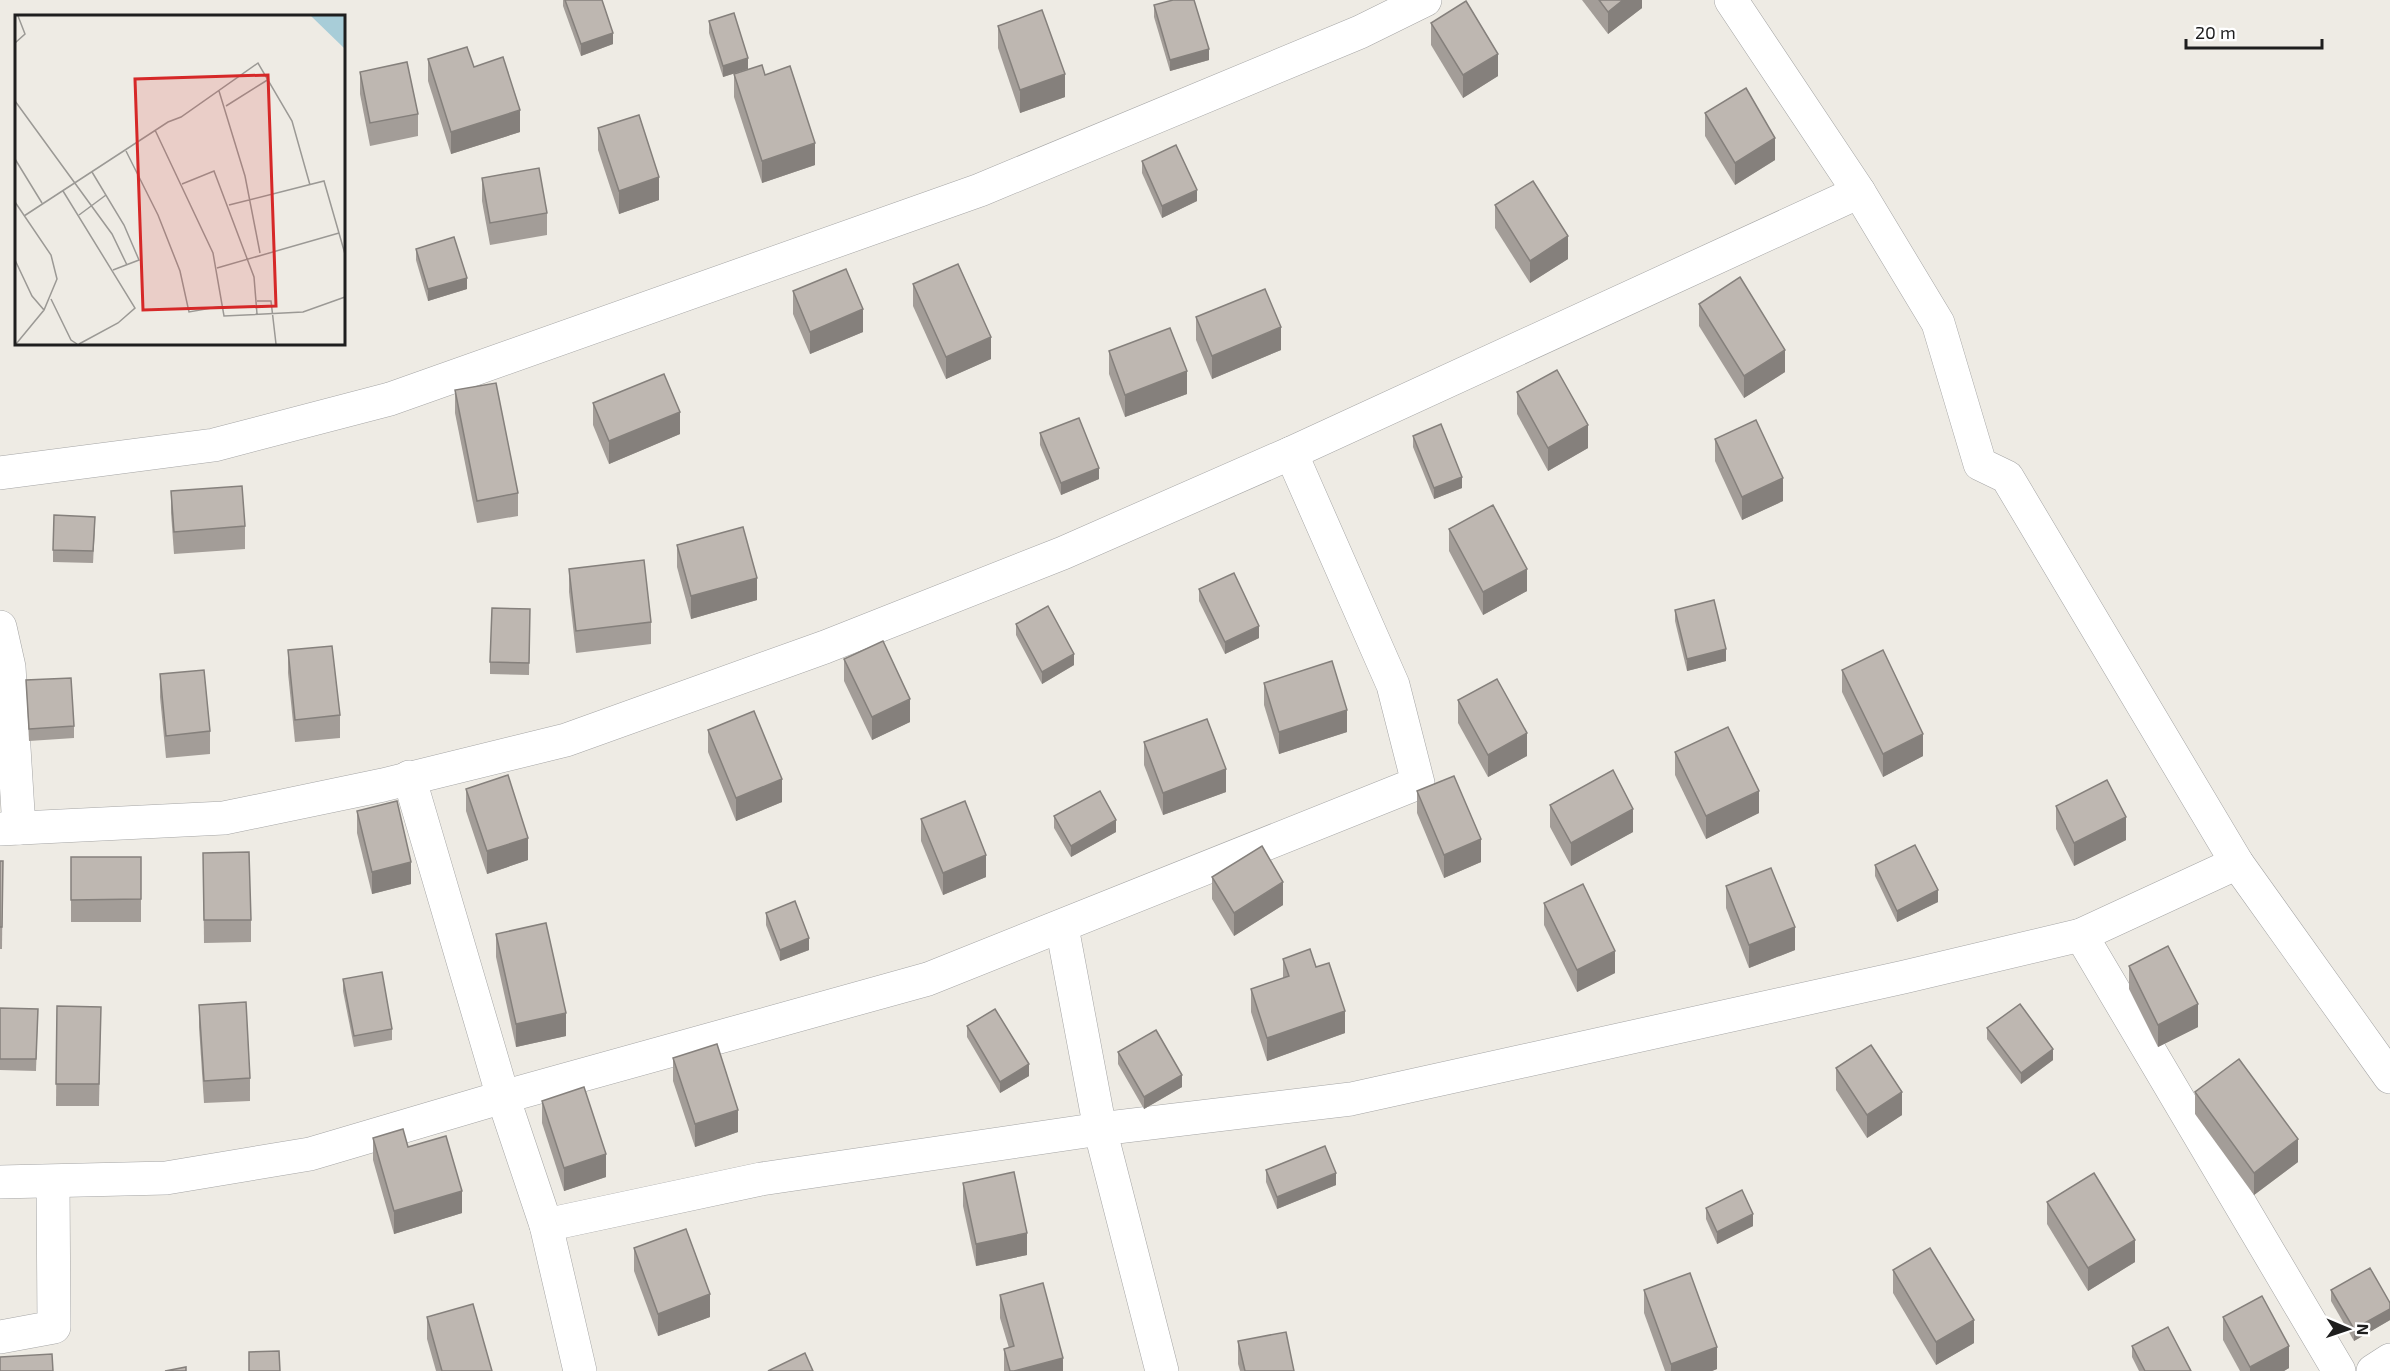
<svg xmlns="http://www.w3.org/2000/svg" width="2390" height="1371" font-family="'Exo 2',sans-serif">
<rect width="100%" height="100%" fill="#eeebe4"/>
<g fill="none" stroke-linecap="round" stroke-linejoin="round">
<defs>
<g id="minor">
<polyline points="1731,0 1859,192 1938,323 1980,464 2007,477 2237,863 2390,1077"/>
<polyline points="0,473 214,445 390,399 980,190 1360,32 1425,0"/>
<polyline points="0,627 9,667 19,828"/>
<polyline points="409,777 503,1097 546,1225 580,1371"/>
<polyline points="0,829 224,818 383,785 566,740 825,647 1063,553 1291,453 1859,192"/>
<polyline points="1062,927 1100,1129 1162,1371"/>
<polyline points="2081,935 2339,1371"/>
<polyline points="0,1182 166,1178 310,1154 503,1097 928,979 1418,783 1393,685 1291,453"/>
<polyline points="546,1225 761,1179 1100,1129 1351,1099 1904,977 2081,935 2237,863"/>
<polyline points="0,1337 54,1327 53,1182"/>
<polyline points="2373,1371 2390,1360"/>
</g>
</defs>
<use href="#minor" stroke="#a5a5a5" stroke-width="34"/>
<use href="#minor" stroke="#fff" stroke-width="33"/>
</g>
<g fill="#a39d98">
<polygon points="563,0 602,0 613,44 581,56 563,6"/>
<polygon points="1582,0 1642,0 1642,8 1608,34"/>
<polygon points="1154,5 1209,60 1170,71 1154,17"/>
<polygon points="709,21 748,69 723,77 709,33"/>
<polygon points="1431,23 1498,76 1463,98 1431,45"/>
<polygon points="998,26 1065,97 1020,113 998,48"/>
<polygon points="428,59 474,67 520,132 451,154 428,81"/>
<polygon points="360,72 418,114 418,136 370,146 360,94"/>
<polygon points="734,74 765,75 815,165 762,183 734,97"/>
<polygon points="1705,113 1775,160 1735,185 1705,136"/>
<polygon points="598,128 659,200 619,214 598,150"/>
<polygon points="1142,161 1197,201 1162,218 1142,173"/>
<polygon points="482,178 547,213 547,235 490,245 482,201"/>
<polygon points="1495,205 1568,259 1530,283 1495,228"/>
<polygon points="416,249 467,289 428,301 416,260"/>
<polygon points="913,284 991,359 946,379 913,306"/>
<polygon points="793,291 863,332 810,354 793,314"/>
<polygon points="1699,304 1785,372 1744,398 1699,326"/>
<polygon points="1196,317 1281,350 1212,379 1196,340"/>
<polygon points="1109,351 1187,394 1125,417 1109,374"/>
<polygon points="455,390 518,493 518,516 477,523 455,413"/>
<polygon points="1517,392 1588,448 1548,471 1517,414"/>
<polygon points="593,403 680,434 609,464 593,425"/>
<polygon points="1040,433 1099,479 1061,495 1040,445"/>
<polygon points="1413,436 1462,488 1434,499 1413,447"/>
<polygon points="1715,439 1783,501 1742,520 1715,461"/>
<polygon points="171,491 245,526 245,549 174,554 171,513"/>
<polygon points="95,528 93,563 53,562 53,550"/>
<polygon points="1449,529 1527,591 1483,615 1449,551"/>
<polygon points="677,545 757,600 691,619 677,567"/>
<polygon points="569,569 651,622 651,644 576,653 569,592"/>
<polygon points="1199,589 1259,638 1225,654 1199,601"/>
<polygon points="530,609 529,675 490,674 490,662"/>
<polygon points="1675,610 1726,661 1687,671 1675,621"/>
<polygon points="1016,624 1074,665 1042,684 1016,635"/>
<polygon points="288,650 340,715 340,738 295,742 288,673"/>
<polygon points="844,659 910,722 872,740 844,681"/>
<polygon points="1842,670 1923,756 1883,777 1842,692"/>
<polygon points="160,674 210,731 210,754 166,758 160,697"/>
<polygon points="26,680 74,726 74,738 29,741"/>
<polygon points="1264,683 1347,732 1279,754 1264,705"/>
<polygon points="1458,700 1527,756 1488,777 1458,723"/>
<polygon points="708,730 782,802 736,821 708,752"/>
<polygon points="1144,742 1226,792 1163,815 1144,765"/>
<polygon points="1675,752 1759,813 1706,839 1675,775"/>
<polygon points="466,789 528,860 487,874 466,811"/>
<polygon points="1417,791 1481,862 1444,878 1417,813"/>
<polygon points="1550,805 1633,832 1571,866 1550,827"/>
<polygon points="2056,806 2126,840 2074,866 2056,829"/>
<polygon points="357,811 411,884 372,894 357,833"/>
<polygon points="1054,816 1116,832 1071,857 1054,828"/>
<polygon points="921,819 986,877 943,895 921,841"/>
<polygon points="203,853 251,920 251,942 204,943"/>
<rect x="71" y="857" width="70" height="65"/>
<polygon points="0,861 3,861 2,949 0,949"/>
<polygon points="1875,865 1938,902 1897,922 1875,876"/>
<polygon points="1212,877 1283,905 1234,936 1212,899"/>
<polygon points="1726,886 1795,950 1749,968 1726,908"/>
<polygon points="1544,903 1615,973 1577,992 1544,925"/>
<polygon points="766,913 809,950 780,961 766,925"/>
<polygon points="496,934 566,1036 516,1047 496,957"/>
<polygon points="1283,959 1316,967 1345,1033 1267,1061 1251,1012 1251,989 1283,978"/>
<polygon points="2129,966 2198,1027 2158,1047 2129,989"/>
<polygon points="343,979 392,1029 392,1040 354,1047 343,991"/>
<polygon points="199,1005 250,1078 250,1101 204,1103 199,1027"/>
<polygon points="57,1006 101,1007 99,1106 56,1106"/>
<polygon points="0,1008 38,1009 36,1071 0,1070"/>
<polygon points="967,1026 1029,1076 1000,1093 967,1037"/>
<polygon points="1987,1028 2053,1060 2021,1084 1987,1039"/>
<polygon points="1118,1052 1182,1087 1144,1109 1118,1064"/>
<polygon points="673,1058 738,1132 695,1147 673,1081"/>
<polygon points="1836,1068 1902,1115 1867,1138 1836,1090"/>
<polygon points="2195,1092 2298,1162 2254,1195 2195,1114"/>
<polygon points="542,1101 606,1177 564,1191 542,1123"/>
<polygon points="373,1138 462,1213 394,1234 373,1160"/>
<polygon points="1266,1170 1336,1185 1277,1209 1266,1182"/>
<polygon points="963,1183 1027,1255 976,1266 963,1206"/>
<polygon points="2047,1202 2135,1262 2088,1291 2047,1224"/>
<polygon points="1706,1208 1753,1226 1717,1244 1706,1219"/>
<polygon points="634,1248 710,1317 658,1336 634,1271"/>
<polygon points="1893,1270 1974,1343 1936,1365 1893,1293"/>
<polygon points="1644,1290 1717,1369 1712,1371 1665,1371 1644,1313"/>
<polygon points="2331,1290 2390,1303 2390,1320 2354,1341 2331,1301"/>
<polygon points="1000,1295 1063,1371 1004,1371 1004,1349 1009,1348 1000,1318"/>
<polygon points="427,1317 492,1371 436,1371 427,1339"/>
<polygon points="2223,1317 2289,1368 2284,1371 2240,1371 2223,1340"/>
<polygon points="1238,1341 1294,1371 1240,1371 1238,1364"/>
<polygon points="2132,1346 2191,1371 2139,1371 2132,1357"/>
</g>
<g fill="#85807c">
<polygon points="1623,0 1642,0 1642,8 1608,34 1608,12"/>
<polygon points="613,33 613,44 581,56 581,44"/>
<polygon points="1209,49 1209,60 1170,71 1170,60"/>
<polygon points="1498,54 1498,76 1463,98 1463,75"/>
<polygon points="748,58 748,69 723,77 723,66"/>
<polygon points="1065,74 1065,97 1020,113 1020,90"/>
<polygon points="520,110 520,132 451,154 451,132"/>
<polygon points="1775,138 1775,160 1735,185 1735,163"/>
<polygon points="815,143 815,165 762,183 762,161"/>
<polygon points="659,177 659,200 619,214 619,191"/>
<polygon points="1197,190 1197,201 1162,218 1162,206"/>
<polygon points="1568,236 1568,259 1530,283 1530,261"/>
<polygon points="467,278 467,289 428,301 428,289"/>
<polygon points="863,309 863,332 810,354 810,332"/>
<polygon points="1281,327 1281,350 1212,379 1212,356"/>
<polygon points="991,337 991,359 946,379 946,357"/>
<polygon points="1785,350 1785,372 1744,398 1744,376"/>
<polygon points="1187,371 1187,394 1125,417 1125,395"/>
<polygon points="680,412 680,434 609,464 609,441"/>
<polygon points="1588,425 1588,448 1548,471 1548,448"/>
<polygon points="1099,468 1099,479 1061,495 1061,483"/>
<polygon points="1462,477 1462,488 1434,499 1434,488"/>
<polygon points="1783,478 1783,501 1742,520 1742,497"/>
<polygon points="1527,569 1527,591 1483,615 1483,592"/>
<polygon points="757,578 757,600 691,619 691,596"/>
<polygon points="1259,626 1259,638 1225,654 1225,642"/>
<polygon points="1726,649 1726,661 1687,671 1687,659"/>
<polygon points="1074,654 1074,665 1042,684 1042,672"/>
<polygon points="910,699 910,722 872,740 872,717"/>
<polygon points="1347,710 1347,732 1279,754 1279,732"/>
<polygon points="1527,733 1527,756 1488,777 1488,755"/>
<polygon points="1923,734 1923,756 1883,777 1883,754"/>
<polygon points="1226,769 1226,792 1163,815 1163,793"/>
<polygon points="782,779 782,802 736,821 736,798"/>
<polygon points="1759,791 1759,813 1706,839 1706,816"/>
<polygon points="1633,809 1633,832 1571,866 1571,843"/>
<polygon points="2126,817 2126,840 2074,866 2074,843"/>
<polygon points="1116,820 1116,832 1071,857 1071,846"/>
<polygon points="528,838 528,860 487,874 487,851"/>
<polygon points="1481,839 1481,862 1444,878 1444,855"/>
<polygon points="986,855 986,877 943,895 943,873"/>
<polygon points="411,862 411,884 372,894 372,872"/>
<polygon points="1283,882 1283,905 1234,936 1234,913"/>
<polygon points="1938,890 1938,902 1897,922 1897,911"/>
<polygon points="1795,927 1795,950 1749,968 1749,945"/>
<polygon points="809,938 809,950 780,961 780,950"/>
<polygon points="1615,951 1615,973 1577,992 1577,970"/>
<polygon points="2198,1004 2198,1027 2158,1047 2158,1025"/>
<polygon points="1345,1011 1345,1033 1267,1061 1267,1038"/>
<polygon points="566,1013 566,1036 516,1047 516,1024"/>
<polygon points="2053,1049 2053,1060 2021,1084 2021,1073"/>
<polygon points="1029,1064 1029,1076 1000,1093 1000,1082"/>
<polygon points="1182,1075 1182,1087 1144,1109 1144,1097"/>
<polygon points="1902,1092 1902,1115 1867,1138 1867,1115"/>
<polygon points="738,1110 738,1132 695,1147 695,1124"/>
<polygon points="2298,1139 2298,1162 2254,1195 2254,1173"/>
<polygon points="606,1154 606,1177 564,1191 564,1168"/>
<polygon points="1336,1173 1336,1185 1277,1209 1277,1197"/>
<polygon points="462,1191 462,1213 394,1234 394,1211"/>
<polygon points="1753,1214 1753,1226 1717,1244 1717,1232"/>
<polygon points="1027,1233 1027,1255 976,1266 976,1244"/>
<polygon points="2135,1240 2135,1262 2088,1291 2088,1268"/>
<polygon points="710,1294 710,1317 658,1336 658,1314"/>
<polygon points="2390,1309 2390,1320 2354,1341 2354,1329"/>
<polygon points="1974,1320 1974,1343 1936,1365 1936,1342"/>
<polygon points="2289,1346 2289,1368 2284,1371 2250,1371 2250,1367"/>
<polygon points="1717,1347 1717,1369 1712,1371 1671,1371 1671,1364"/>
<polygon points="1063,1358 1063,1371 1014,1371"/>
</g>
<g fill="#beb7b1" stroke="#85807c" stroke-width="1.5">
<polygon points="565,0 602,0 613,33 581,44"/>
<polygon points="1173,0 1194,0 1209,49 1170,60 1154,5"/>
<polygon points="1599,0 1623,0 1608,12"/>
<polygon points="1466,1 1498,54 1463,75 1431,23"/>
<polygon points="1042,10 1065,74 1020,90 998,26"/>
<polygon points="734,13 748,58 723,66 709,21"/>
<polygon points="467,47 474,67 503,57 520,110 451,132 428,59"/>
<polygon points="407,62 418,114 370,123 360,72"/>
<polygon points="762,65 765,75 790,66 815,143 762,161 734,74"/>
<polygon points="1746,88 1775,138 1735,163 1705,113"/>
<polygon points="639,115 659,177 619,191 598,128"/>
<polygon points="1176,145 1197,190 1162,206 1142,161"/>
<polygon points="539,168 547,213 490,223 482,178"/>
<polygon points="1533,181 1568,236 1530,261 1495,205"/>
<polygon points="454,237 467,278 428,289 416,249"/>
<polygon points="958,264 991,337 946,357 913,284"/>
<polygon points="846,269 863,309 810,332 793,291"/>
<polygon points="1740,277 1785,350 1744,376 1699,304"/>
<polygon points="1265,289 1281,327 1212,356 1196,317"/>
<polygon points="1170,328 1187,371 1125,395 1109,351"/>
<polygon points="1557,370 1588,425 1548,448 1517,392"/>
<polygon points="664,374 680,412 609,441 593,403"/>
<polygon points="496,383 518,493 477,501 455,390"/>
<polygon points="1079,418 1099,468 1061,483 1040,433"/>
<polygon points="1756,420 1783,478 1742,497 1715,439"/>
<polygon points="1441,424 1462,477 1434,488 1413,436"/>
<polygon points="242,486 245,526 174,532 171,491"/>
<polygon points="1493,505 1527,569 1483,592 1449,529"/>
<polygon points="54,515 95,517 93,551 53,550"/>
<polygon points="743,527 757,578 691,596 677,545"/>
<polygon points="644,560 651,622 576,631 569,569"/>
<polygon points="1234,573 1259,626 1225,642 1199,589"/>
<polygon points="1714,600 1726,649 1687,659 1675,610"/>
<polygon points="1048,606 1074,654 1042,672 1016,624"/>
<polygon points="492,608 530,609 529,663 490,662"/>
<polygon points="883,641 910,699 872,717 844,659"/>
<polygon points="332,646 340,715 295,720 288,650"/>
<polygon points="1883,650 1923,734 1883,754 1842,670"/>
<polygon points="1332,661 1347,710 1279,732 1264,683"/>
<polygon points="204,670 210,731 166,736 160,674"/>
<polygon points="71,678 74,726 29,729 26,680"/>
<polygon points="1497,679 1527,733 1488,755 1458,700"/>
<polygon points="754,711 782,779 736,798 708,730"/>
<polygon points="1207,719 1226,769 1163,793 1144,742"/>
<polygon points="1728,727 1759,791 1706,816 1675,752"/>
<polygon points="1613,770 1633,809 1571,843 1550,805"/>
<polygon points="508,775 528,838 487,851 466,789"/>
<polygon points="1454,776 1481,839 1444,855 1417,791"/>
<polygon points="2107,780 2126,817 2074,843 2056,806"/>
<polygon points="1100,791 1116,820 1071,846 1054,816"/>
<polygon points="397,801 411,862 372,872 357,811"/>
<polygon points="965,801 986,855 943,873 921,819"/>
<polygon points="1915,845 1938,890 1897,911 1875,865"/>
<polygon points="1262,846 1283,882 1234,913 1212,877"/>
<polygon points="249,852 251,920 204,920 203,853"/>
<polygon points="71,857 141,857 141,899 71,900"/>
<polygon points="0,861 3,861 2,927 0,927"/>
<polygon points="1771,868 1795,927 1749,945 1726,886"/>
<polygon points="1583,884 1615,951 1577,970 1544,903"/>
<polygon points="795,901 809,938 780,950 766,913"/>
<polygon points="546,923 566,1013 516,1024 496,934"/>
<polygon points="2168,946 2198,1004 2158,1025 2129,966"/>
<polygon points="1310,949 1316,967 1329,963 1345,1011 1267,1038 1251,989 1289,976 1283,959"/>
<polygon points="382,972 392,1029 354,1036 343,979"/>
<polygon points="246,1002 250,1078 204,1081 199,1005"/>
<polygon points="2020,1004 2053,1049 2021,1073 1987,1028"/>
<polygon points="57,1006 101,1007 99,1084 56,1084"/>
<polygon points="0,1008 38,1009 36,1059 0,1059"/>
<polygon points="995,1009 1029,1064 1000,1082 967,1026"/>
<polygon points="1156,1030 1182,1075 1144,1097 1118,1052"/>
<polygon points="717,1044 738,1110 695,1124 673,1058"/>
<polygon points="1871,1045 1902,1092 1867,1115 1836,1068"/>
<polygon points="2239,1059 2298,1139 2254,1173 2195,1092"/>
<polygon points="584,1087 606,1154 564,1168 542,1101"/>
<polygon points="403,1129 408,1147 446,1136 462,1191 394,1211 373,1138"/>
<polygon points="1325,1146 1336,1173 1277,1197 1266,1170"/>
<polygon points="1014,1172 1027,1233 976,1244 963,1183"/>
<polygon points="2094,1173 2135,1240 2088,1268 2047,1202"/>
<polygon points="1742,1190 1753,1214 1717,1232 1706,1208"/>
<polygon points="686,1229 710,1294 658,1314 634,1248"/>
<polygon points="1930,1248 1974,1320 1936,1342 1893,1270"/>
<polygon points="2370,1268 2390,1303 2390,1309 2354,1329 2331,1290"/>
<polygon points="1690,1273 1717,1347 1671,1364 1644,1290"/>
<polygon points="1043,1283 1063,1358 1014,1371 1010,1371 1004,1349 1014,1346 1000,1295"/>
<polygon points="2262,1296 2289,1346 2250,1367 2223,1317"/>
<polygon points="473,1304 492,1371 442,1371 427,1317"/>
<polygon points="2168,1327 2191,1371 2145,1371 2132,1346"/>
<polygon points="1286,1332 1294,1371 1245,1371 1238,1341"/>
<polygon points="279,1351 280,1371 249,1371 249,1352"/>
<polygon points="805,1353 813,1371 768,1371"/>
<polygon points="52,1354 53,1371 0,1371 0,1357"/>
<polygon points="186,1367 186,1371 165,1371"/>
</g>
<g transform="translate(15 15)">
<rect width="330" height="330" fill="#eeebe4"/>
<path d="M296,1H330V34Z" fill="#a8cdd8"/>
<path fill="none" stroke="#9b9995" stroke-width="1.5" d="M0,28L10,19L3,1M204,76L230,161L245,238M0,86L97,219L112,250M211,91L254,64M140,115L198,238L209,301L288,297L330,282M111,136L143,200L165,256L174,297L208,291M0,144L27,188M77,157L109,210L124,245L98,255M167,169L199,156L239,262L242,299M48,176L120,293L103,308L64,329M0,187L36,240L42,264L29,295L1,329M214,190L309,166L330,239M64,200L91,180M9,201L153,107L166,102L243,48L277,106L295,170M0,245L17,281L29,295M202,253L324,218M36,284L56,325L62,329M242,286H256L261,329"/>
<path fill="#d62828" fill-opacity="0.15" stroke="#d62828" stroke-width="3" d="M253,60L261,291L128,295L120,64Z"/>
<rect width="330" height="330" fill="none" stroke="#1e1e1e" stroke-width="3"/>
</g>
<g transform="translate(2348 1329) rotate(92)" stroke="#ffffff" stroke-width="4.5" paint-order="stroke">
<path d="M0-4.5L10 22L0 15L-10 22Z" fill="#1e1e1e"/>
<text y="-9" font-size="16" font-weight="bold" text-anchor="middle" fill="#1e1e1e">N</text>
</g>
<path d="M2186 39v9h136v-9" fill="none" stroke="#1e1e1e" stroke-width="3"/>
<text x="2195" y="39" font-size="18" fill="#1e1e1e" stroke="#ffffff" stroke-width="4.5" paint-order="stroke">20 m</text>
</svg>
